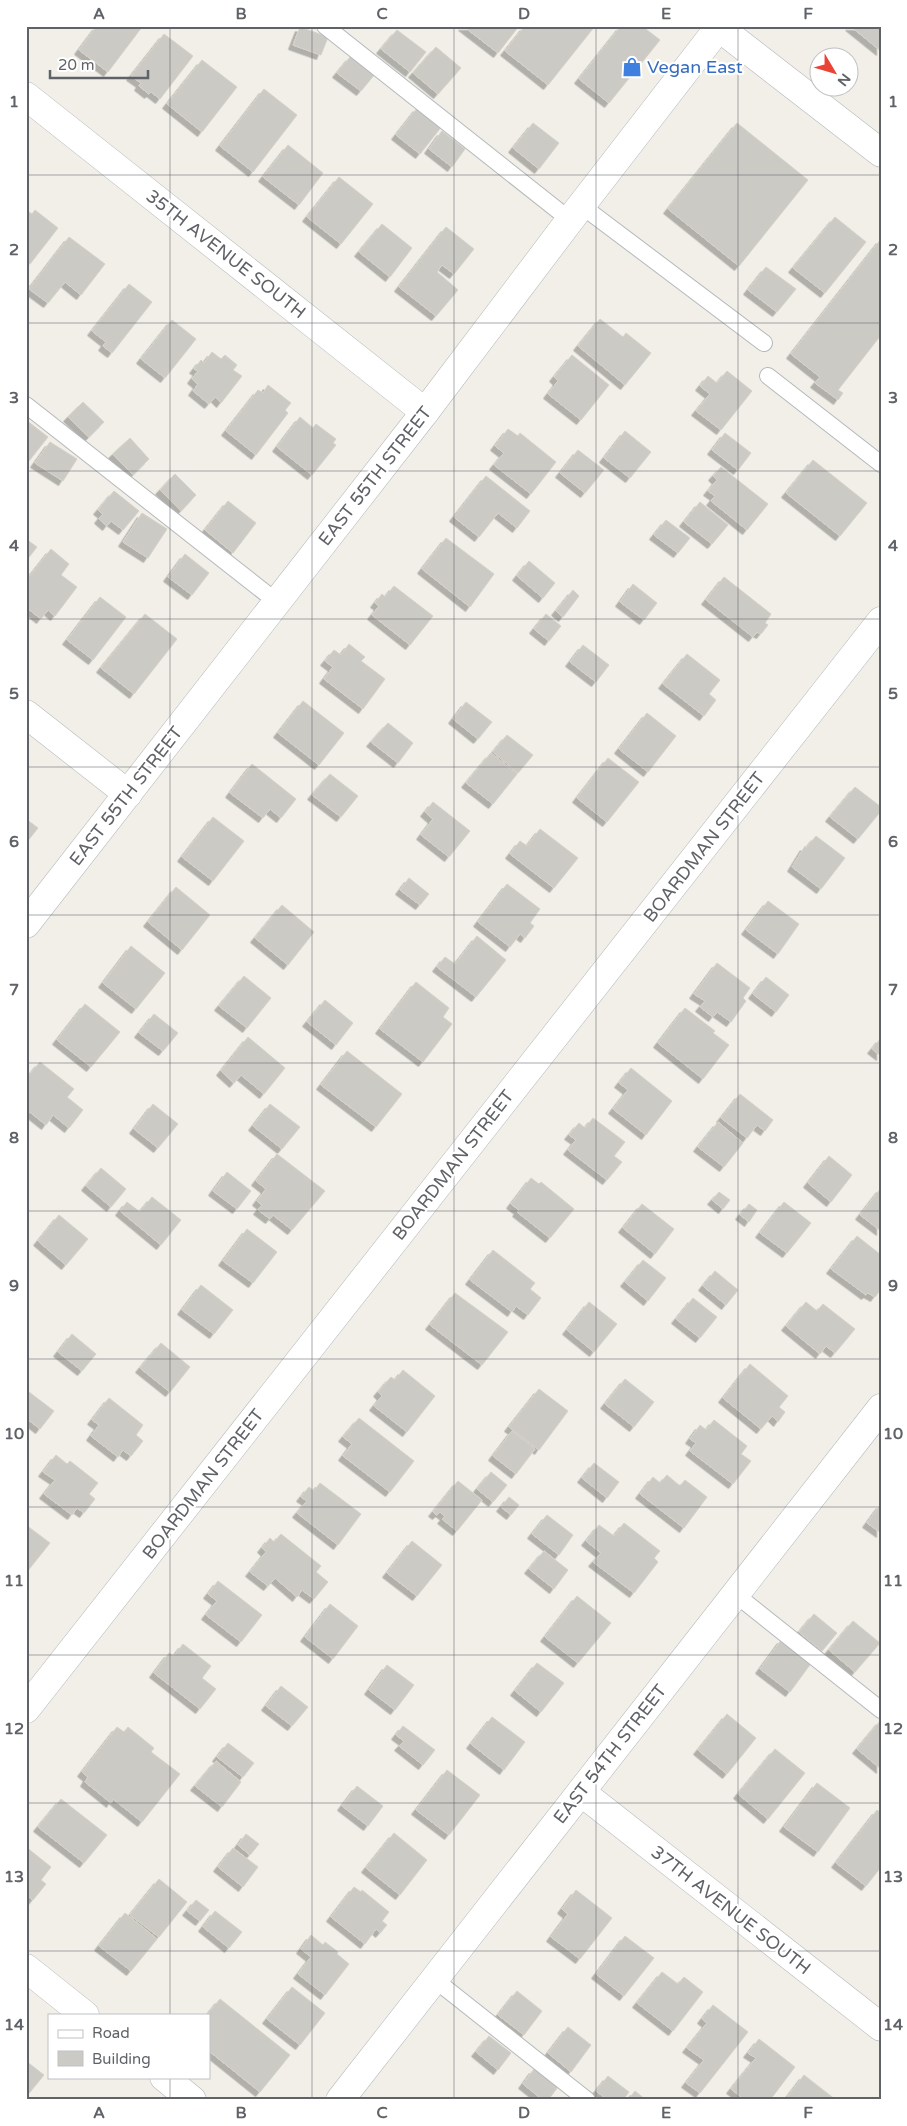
<svg xmlns="http://www.w3.org/2000/svg" width="907" height="2126" font-family="'Varela Round',sans-serif">
<defs>
<filter id="shadow"><feDropShadow dx="-4.5" dy="4.5" stdDeviation="0" flood-color="#0004"/></filter>
</defs>
<rect width="100%" height="100%" fill="#f1efe8"/>
<g fill="#cccac5" stroke="#d6d1c6" filter="url(#shadow)">
<polygon points="97,26 142,27 108,72 79,50"/>
<polygon points="463,26 519,26 498,53"/>
<polygon points="525,26 595,26 548,85 505,51"/>
<polygon points="621,26 642,26 660,40 609,103 579,79"/>
<polygon points="850,26 881,26 881,51"/>
<polygon points="300,27 328,37 321,55 293,45"/>
<polygon points="397,30 426,52 410,72 381,49"/>
<polygon points="164,34 193,56 160,99 151,92 149,94 139,86 141,83 131,76"/>
<polygon points="436,47 461,68 438,94 413,73"/>
<polygon points="351,56 375,74 361,91 337,73"/>
<polygon points="202,60 237,87 202,132 167,104"/>
<polygon points="264,89 297,115 253,172 220,146"/>
<polygon points="418,107 442,126 420,154 396,135"/>
<polygon points="533,123 559,143 539,169 513,148"/>
<polygon points="737,123 808,180 739,266 668,209"/>
<polygon points="442,131 465,149 452,167 429,149"/>
<polygon points="288,145 323,173 299,205 263,177"/>
<polygon points="339,177 373,204 341,244 307,217"/>
<polygon points="26,210 32,214 35,210 58,228 30,264 26,261"/>
<polygon points="835,217 866,242 825,293 793,268"/>
<polygon points="382,224 412,248 390,277 359,252"/>
<polygon points="446,227 474,249 454,274 442,265 437,272 458,290 436,316 399,287"/>
<polygon points="69,237 105,264 81,295 65,282 48,303 29,289"/>
<polygon points="881,239 881,335 838,390 843,393 838,400 815,383 820,377 791,354"/>
<polygon points="766,267 796,289 777,312 748,290"/>
<polygon points="129,284 152,302 112,353 103,346 106,342 92,331"/>
<polygon points="600,319 623,337 626,333 651,353 625,385 578,346"/>
<polygon points="172,320 196,339 165,378 141,359"/>
<polygon points="212,352 221,359 225,355 237,365 233,370 242,376 221,403 215,397 209,404 193,391 198,384 192,379 198,371 194,369 201,360 204,363"/>
<polygon points="572,355 609,385 581,420 548,394 558,381 554,377"/>
<polygon points="727,371 752,391 721,430 696,411 710,394 700,386 708,376 717,383"/>
<polygon points="268,385 291,403 285,410 288,413 256,455 226,431 258,390 263,393"/>
<polygon points="83,402 104,422 89,437 68,417"/>
<polygon points="300,417 313,428 316,424 336,439 333,443 336,445 312,475 277,447"/>
<polygon points="26,420 48,437 29,461 26,459"/>
<polygon points="508,429 518,436 520,433 556,462 531,494 494,465 504,453 495,446"/>
<polygon points="625,431 651,452 630,478 604,458"/>
<polygon points="725,433 751,453 738,470 712,450"/>
<polygon points="130,438 149,459 133,475 113,454"/>
<polygon points="50,442 77,459 63,481 35,463"/>
<polygon points="578,450 604,470 585,493 560,473"/>
<polygon points="813,460 867,503 840,536 786,493"/>
<polygon points="721,467 768,504 747,530 711,501 715,496 708,491 717,480 713,476"/>
<polygon points="175,474 196,495 181,511 160,490"/>
<polygon points="486,476 530,511 517,528 498,513 479,537 454,517"/>
<polygon points="114,491 139,511 123,530 111,521 107,526 99,519 103,514 98,510"/>
<polygon points="228,501 256,523 233,553 205,530"/>
<polygon points="700,502 728,525 712,544 684,522"/>
<polygon points="142,513 167,529 148,558 123,542"/>
<polygon points="666,520 690,538 678,553 654,535"/>
<polygon points="446,538 494,574 470,607 422,569"/>
<polygon points="26,539 37,547 26,561"/>
<polygon points="51,549 69,564 61,575 77,587 55,616 48,610 41,619 26,607 26,581"/>
<polygon points="185,554 209,573 192,595 168,577"/>
<polygon points="529,561 555,583 543,598 517,576"/>
<polygon points="724,577 771,614 765,623 768,625 761,634 757,632 753,637 706,600"/>
<polygon points="633,584 657,603 644,620 620,602"/>
<polygon points="394,586 433,616 410,645 372,615 379,606 375,603 382,594 385,597"/>
<polygon points="573,590 579,596 563,617 556,611"/>
<polygon points="100,597 126,617 93,660 67,640"/>
<polygon points="145,614 177,639 134,694 101,668"/>
<polygon points="546,614 561,626 549,641 534,629"/>
<polygon points="349,644 365,657 361,661 385,679 363,709 324,679 333,667 325,661 334,650 341,655"/>
<polygon points="583,645 609,665 596,682 570,662"/>
<polygon points="687,654 720,680 709,694 716,700 704,716 663,684"/>
<polygon points="303,701 344,733 319,765 278,733"/>
<polygon points="466,702 492,722 478,739 453,719"/>
<polygon points="647,713 676,736 648,772 619,749"/>
<polygon points="388,723 413,743 398,763 371,742"/>
<polygon points="507,735 533,755 518,773 493,752"/>
<polygon points="491,753 517,774 493,804 466,783"/>
<polygon points="608,758 639,782 607,822 577,798"/>
<polygon points="252,764 296,799 281,818 270,809 263,818 230,793"/>
<polygon points="330,774 358,796 341,817 312,795"/>
<polygon points="855,787 881,807 881,811 858,839 830,817"/>
<polygon points="433,802 470,831 449,857 421,835 433,819 425,812"/>
<polygon points="213,817 244,841 213,881 182,857"/>
<polygon points="26,819 38,828 26,843"/>
<polygon points="540,829 578,858 554,888 510,854 520,841 527,846"/>
<polygon points="816,836 845,858 821,889 792,867 805,846 806,848"/>
<polygon points="409,878 429,894 420,905 400,890"/>
<polygon points="507,884 540,909 530,923 534,926 525,938 520,934 510,947 478,922"/>
<polygon points="176,887 210,915 182,950 148,922"/>
<polygon points="768,901 799,924 778,954 746,930"/>
<polygon points="282,905 314,932 288,965 255,938"/>
<polygon points="477,936 506,960 476,997 437,967 445,957 455,964"/>
<polygon points="131,946 165,973 136,1009 103,983"/>
<polygon points="717,963 750,988 743,998 746,1001 731,1022 717,1012 713,1017 700,1007 705,1001 694,994"/>
<polygon points="244,976 271,998 247,1028 219,1006"/>
<polygon points="766,977 789,995 776,1012 753,994"/>
<polygon points="416,982 449,1008 443,1017 452,1024 423,1062 380,1029"/>
<polygon points="325,1000 353,1023 336,1045 307,1022"/>
<polygon points="85,1004 120,1032 91,1067 57,1040"/>
<polygon points="685,1008 715,1031 713,1033 729,1045 703,1079 658,1043"/>
<polygon points="154,1014 178,1033 163,1051 139,1033"/>
<polygon points="248,1037 285,1068 264,1094 241,1075 234,1083 221,1071"/>
<polygon points="881,1038 881,1056 872,1049"/>
<polygon points="347,1051 402,1094 376,1127 321,1085"/>
<polygon points="40,1062 74,1089 67,1097 83,1110 69,1128 53,1115 46,1125 26,1109 26,1079"/>
<polygon points="631,1068 672,1101 646,1135 613,1109 628,1090 619,1083"/>
<polygon points="740,1094 773,1120 765,1131 757,1125 747,1138 721,1118"/>
<polygon points="153,1104 178,1124 158,1148 134,1129"/>
<polygon points="270,1104 300,1127 282,1149 253,1126"/>
<polygon points="593,1118 625,1142 614,1156 622,1162 607,1180 568,1150 576,1140 569,1135 579,1123 585,1128"/>
<polygon points="718,1122 743,1143 724,1167 698,1147"/>
<polygon points="277,1154 325,1191 292,1230 273,1215 270,1219 258,1210 262,1205 257,1201 266,1189 256,1181"/>
<polygon points="829,1156 852,1175 831,1202 808,1183"/>
<polygon points="101,1168 126,1189 111,1207 86,1186"/>
<polygon points="227,1172 251,1191 237,1209 213,1191"/>
<polygon points="531,1178 539,1184 541,1182 574,1209 550,1238 517,1212 519,1210 511,1204"/>
<polygon points="881,1188 881,1231 860,1215"/>
<polygon points="719,1192 730,1200 723,1209 712,1200"/>
<polygon points="152,1197 181,1220 161,1245 120,1211 127,1202 140,1212"/>
<polygon points="784,1202 811,1223 787,1253 760,1233"/>
<polygon points="642,1204 674,1229 655,1254 623,1228"/>
<polygon points="749,1204 757,1210 749,1222 740,1215"/>
<polygon points="59,1215 88,1239 66,1265 38,1241"/>
<polygon points="247,1229 277,1252 253,1283 223,1261"/>
<polygon points="857,1236 881,1255 881,1289 875,1297 868,1293 866,1295 831,1269"/>
<polygon points="493,1250 535,1283 530,1289 541,1298 528,1315 516,1306 512,1312 470,1280"/>
<polygon points="643,1260 666,1278 648,1301 625,1282"/>
<polygon points="715,1271 738,1290 726,1305 703,1286"/>
<polygon points="201,1285 233,1310 214,1334 182,1310"/>
<polygon points="455,1293 508,1332 482,1365 430,1325"/>
<polygon points="693,1298 717,1317 700,1338 676,1319"/>
<polygon points="589,1302 617,1324 594,1352 567,1330"/>
<polygon points="806,1302 817,1311 823,1304 855,1329 835,1353 826,1346 820,1354 786,1326"/>
<polygon points="72,1334 96,1354 82,1371 58,1352"/>
<polygon points="161,1343 190,1367 170,1392 140,1368"/>
<polygon points="750,1364 788,1396 779,1407 785,1412 778,1422 772,1416 761,1429 723,1398"/>
<polygon points="403,1370 435,1396 407,1432 374,1406 382,1396 378,1392 391,1377 395,1380"/>
<polygon points="625,1379 654,1402 634,1427 605,1404"/>
<polygon points="539,1389 568,1411 539,1450 509,1427"/>
<polygon points="29,1392 54,1411 40,1429 26,1418 26,1395"/>
<polygon points="109,1398 143,1425 136,1435 143,1441 131,1456 123,1450 118,1457 91,1436 99,1425 92,1420"/>
<polygon points="359,1418 414,1461 390,1492 343,1456 352,1444 343,1437"/>
<polygon points="714,1420 747,1446 741,1454 751,1461 733,1484 690,1451 696,1443 690,1439 700,1425 706,1430"/>
<polygon points="512,1431 535,1449 516,1474 493,1456"/>
<polygon points="56,1455 67,1464 70,1461 98,1483 89,1494 95,1499 84,1513 77,1508 72,1515 44,1494 55,1480 43,1472"/>
<polygon points="594,1463 619,1482 607,1498 582,1478"/>
<polygon points="491,1472 507,1485 493,1502 477,1489"/>
<polygon points="667,1475 680,1486 685,1480 707,1497 684,1528 640,1494 653,1477 660,1483"/>
<polygon points="458,1481 482,1500 457,1531 442,1519 445,1516 440,1512 437,1515 433,1512"/>
<polygon points="320,1483 361,1514 338,1545 297,1513 307,1501 301,1497 309,1487 314,1491"/>
<polygon points="509,1497 519,1505 511,1515 501,1507"/>
<polygon points="881,1504 881,1533 867,1523"/>
<polygon points="547,1515 573,1535 559,1555 532,1534"/>
<polygon points="624,1523 660,1551 654,1558 658,1562 634,1593 593,1562 601,1553 586,1541 599,1525 614,1536"/>
<polygon points="26,1525 50,1543 26,1573"/>
<polygon points="281,1534 321,1566 316,1572 328,1582 314,1599 302,1590 297,1597 275,1578 268,1586 250,1572 266,1552 262,1548 270,1538 274,1542"/>
<polygon points="412,1541 442,1565 417,1596 387,1573"/>
<polygon points="544,1551 568,1570 554,1589 529,1569"/>
<polygon points="218,1581 262,1615 241,1642 206,1615 217,1601 208,1594"/>
<polygon points="577,1596 611,1623 578,1663 545,1637"/>
<polygon points="330,1604 358,1626 333,1659 305,1637"/>
<polygon points="814,1614 837,1633 822,1651 799,1632"/>
<polygon points="853,1621 880,1643 855,1672 829,1650"/>
<polygon points="782,1639 812,1662 790,1692 760,1669"/>
<polygon points="183,1644 211,1666 202,1678 216,1689 200,1709 154,1673 169,1653 174,1656"/>
<polygon points="537,1663 564,1683 541,1712 515,1691"/>
<polygon points="387,1665 414,1685 395,1710 369,1690"/>
<polygon points="281,1686 308,1707 292,1726 266,1706"/>
<polygon points="727,1714 756,1738 727,1774 698,1750"/>
<polygon points="492,1717 525,1742 504,1770 471,1744"/>
<polygon points="881,1720 881,1769 857,1749"/>
<polygon points="403,1726 435,1750 423,1765 399,1746 404,1741 396,1735"/>
<polygon points="117,1727 124,1732 128,1727 154,1748 151,1752 180,1774 142,1822 113,1799 111,1803 85,1782 88,1777 82,1772"/>
<polygon points="228,1743 254,1763 243,1777 217,1757"/>
<polygon points="775,1749 805,1773 768,1819 738,1794"/>
<polygon points="216,1761 241,1782 222,1807 195,1786"/>
<polygon points="447,1770 480,1795 449,1835 416,1810"/>
<polygon points="817,1783 850,1808 818,1852 784,1827"/>
<polygon points="357,1786 383,1806 368,1826 342,1806"/>
<polygon points="61,1799 107,1835 84,1863 38,1827"/>
<polygon points="877,1810 881,1813 881,1867 866,1886 836,1863"/>
<polygon points="394,1833 427,1860 400,1895 366,1868"/>
<polygon points="246,1834 259,1844 250,1855 238,1845"/>
<polygon points="26,1847 51,1867 41,1880 46,1884 33,1900 26,1895"/>
<polygon points="233,1848 258,1867 243,1887 218,1867"/>
<polygon points="159,1879 187,1902 159,1937 130,1915"/>
<polygon points="354,1887 361,1892 362,1890 389,1912 382,1921 387,1925 380,1933 376,1929 365,1944 331,1917"/>
<polygon points="576,1890 612,1918 580,1959 551,1937 568,1914 562,1909"/>
<polygon points="196,1900 209,1910 200,1921 187,1911"/>
<polygon points="215,1911 242,1932 229,1948 203,1927"/>
<polygon points="125,1913 157,1939 131,1971 99,1946"/>
<polygon points="311,1935 323,1945 325,1942 338,1952 337,1954 349,1964 325,1995 298,1974 311,1957 301,1949"/>
<polygon points="625,1936 654,1958 624,1996 596,1974"/>
<polygon points="662,1972 678,1984 684,1977 703,1992 673,2031 637,2003"/>
<polygon points="292,1987 325,2013 300,2045 267,2019"/>
<polygon points="517,1991 542,2011 524,2035 498,2015"/>
<polygon points="220,1999 290,2055 260,2092 209,2051 209,2015 207,2015"/>
<polygon points="713,2005 748,2032 700,2093 686,2083 704,2060 687,2048 707,2023 702,2019"/>
<polygon points="568,2027 591,2045 571,2072 548,2053"/>
<polygon points="489,2036 511,2053 498,2070 476,2052"/>
<polygon points="759,2039 795,2067 770,2100 745,2100 731,2089 756,2058 748,2053"/>
<polygon points="26,2061 44,2075 26,2097"/>
<polygon points="534,2069 558,2087 548,2100 543,2100 523,2084"/>
<polygon points="804,2075 836,2100 785,2100"/>
<polygon points="608,2076 629,2092 623,2100 608,2100 596,2091"/>
<polygon points="635,2091 646,2100 628,2100"/>
</g>
<g fill="none" stroke-linecap="round" stroke-linejoin="round">
<defs>
<g id="service">
<polyline points="325,26 570,220"/>
<polyline points="582,206 764,343"/>
<polyline points="768,376 881,464"/>
<polyline points="26,405 277,602"/>
<polyline points="735,1594 881,1710"/>
<polyline points="434,1979 587,2100"/>
</g>
<g id="minor">
<polyline points="26,96 425,412"/>
<polyline points="26,714 128,794"/>
<polyline points="26,924 425,412 570,220 720,26"/>
<polyline points="26,1709 881,621"/>
<polyline points="581,1792 881,2027"/>
<polyline points="26,1968 85,2015"/>
<polyline points="164,2077 192,2100"/>
</g>
<g id="tertiary">
<polyline points="717,26 881,153"/>
<polyline points="340,2100 881,1408"/>
</g>
</defs>
<use href="#service" stroke="#b5b8bc" stroke-width="18"/>
<use href="#minor" stroke="#b5b8bc" stroke-width="29"/>
<use href="#tertiary" stroke="#b5b8bc" stroke-width="29"/>
<use href="#service" stroke="#fff" stroke-width="16"/>
<use href="#minor" stroke="#fff" stroke-width="28"/>
<use href="#tertiary" stroke="#fff" stroke-width="28"/>
</g>
<path fill="none" stroke="#5f6368" stroke-width="1" stroke-opacity="0.55" d="M170,26V2015M312,26V2100M454,26V2100M596,26V2100M738,26V2100M26,175H881M26,323H881M26,471H881M26,619H881M26,767H881M26,915H881M26,1063H881M26,1211H881M26,1359H881M26,1507H881M26,1655H881M26,1803H881M26,1951H881M170,2077V2100"/>
<defs>
<symbol id="shop-bare" viewBox="-9 -9 18 18"><path d="M-5-2.5h2.3a2.7 3.5 0 0 1 5.4 0H5L5.5 6h-11ZM-1.5-2.5h3a1.5 2.3 0 0 0-3 0Z" fill="#3f7fe0" stroke="#fff" stroke-width="2.5" paint-order="stroke"/></symbol>
</defs>
<g fill-rule="evenodd">
<use href="#shop-bare" x="618" y="53" width="28" height="28"/>
</g>
<g text-anchor="middle" dominant-baseline="central" stroke-width="4.5" stroke-linejoin="round" paint-order="stroke">
<g font-size="18" fill="#366cbe" stroke="#fff" text-anchor="start">
<text x="647" y="67">Vegan East</text>
</g>
<g font-size="18" fill="#5f6368" stroke="#fff">
<text transform="translate(226 254) rotate(38)">35TH AVENUE SOUTH</text>
<text transform="translate(375 476) rotate(-52)">EAST 55TH STREET</text>
<text transform="translate(126 796) rotate(-52)">EAST 55TH STREET</text>
<text transform="translate(704 847) rotate(-52)">BOARDMAN STREET</text>
<text transform="translate(453 1165) rotate(-52)">BOARDMAN STREET</text>
<text transform="translate(203 1484) rotate(-52)">BOARDMAN STREET</text>
<text transform="translate(610 1754) rotate(-52)">EAST 54TH STREET</text>
<text transform="translate(731 1910) rotate(38)">37TH AVENUE SOUTH</text>
</g>
</g>
<rect width="907" height="2126" fill="none" stroke="#ffffff" stroke-width="55"/>
<rect x="48" y="2014" width="162" height="65" fill="#ffffff" stroke="#bfc1c3"/>
<rect x="58" y="2030" width="25" height="8" fill="#ffffff" stroke="#bfc1c3"/>
<text x="92" y="2038" font-size="15" fill="#5f6368">Road</text>
<rect x="58" y="2051" width="25" height="15" fill="#cccac5" stroke="#bfc1c3"/>
<text x="92" y="2064" font-size="15" fill="#5f6368">Building</text>
<g transform="translate(834 72) rotate(128)"><circle r="24" fill="#ffffff" stroke="#bfc1c3"/>
<path d="M0-4L9 19L0 12L-9 19Z" fill="#ea4335"/>
<text y="-8" font-size="14" font-weight="bold" text-anchor="middle" fill="#5f6368">N</text>
</g>
<path d="M50 70v8h98v-8" fill="none" stroke="#5f6368" stroke-width="2.5"/>
<text x="58" y="70" font-size="15" fill="#5f6368" stroke="#ffffff" stroke-width="4" paint-order="stroke">20 m</text>
<rect x="28" y="28" width="852" height="2070" fill="none" stroke="#5f6368" stroke-width="2"/>
<g font-size="16" text-anchor="middle" font-weight="bold" fill="#5f6368">
<text x="99" y="19">A</text>
<text x="241" y="19">B</text>
<text x="382" y="19">C</text>
<text x="524" y="19">D</text>
<text x="666" y="19">E</text>
<text x="808" y="19">F</text>
<text x="14" y="107">1</text>
<text x="893" y="107">1</text>
<text x="14" y="255">2</text>
<text x="893" y="255">2</text>
<text x="14" y="403">3</text>
<text x="893" y="403">3</text>
<text x="14" y="551">4</text>
<text x="893" y="551">4</text>
<text x="14" y="699">5</text>
<text x="893" y="699">5</text>
<text x="14" y="847">6</text>
<text x="893" y="847">6</text>
<text x="14" y="995">7</text>
<text x="893" y="995">7</text>
<text x="14" y="1143">8</text>
<text x="893" y="1143">8</text>
<text x="14" y="1291">9</text>
<text x="893" y="1291">9</text>
<text x="14" y="1439">10</text>
<text x="893" y="1439">10</text>
<text x="14" y="1586">11</text>
<text x="893" y="1586">11</text>
<text x="14" y="1734">12</text>
<text x="893" y="1734">12</text>
<text x="14" y="1882">13</text>
<text x="893" y="1882">13</text>
<text x="14" y="2030">14</text>
<text x="893" y="2030">14</text>
<text x="99" y="2118">A</text>
<text x="241" y="2118">B</text>
<text x="382" y="2118">C</text>
<text x="524" y="2118">D</text>
<text x="666" y="2118">E</text>
<text x="808" y="2118">F</text>
</g>
</svg>
